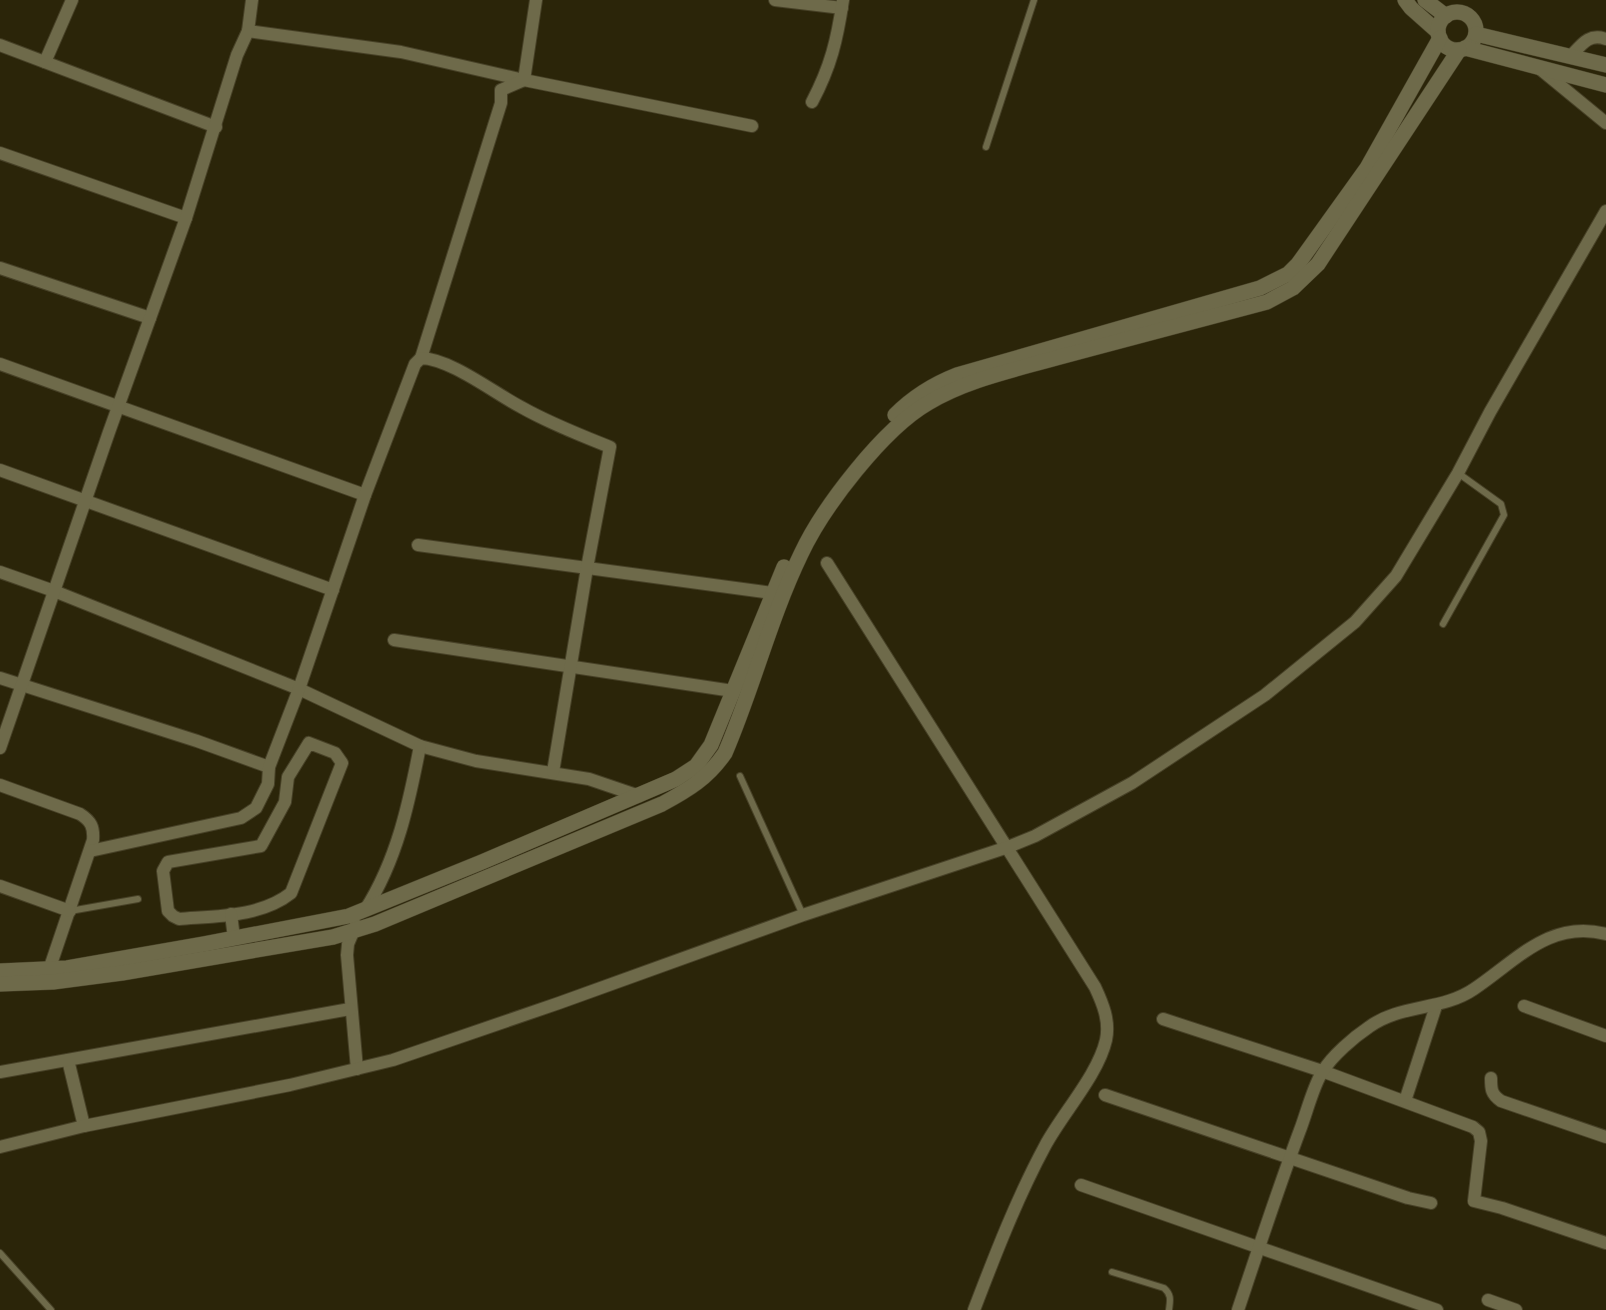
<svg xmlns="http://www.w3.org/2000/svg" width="1606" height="1310" font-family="Raleway,sans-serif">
<rect width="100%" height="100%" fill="#2b2509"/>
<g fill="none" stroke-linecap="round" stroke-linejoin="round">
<defs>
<g id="service">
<polyline points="986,147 1034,0"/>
<polyline points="1443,624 1504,515 1501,504 1458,473"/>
<polyline points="740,776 803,915"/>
<polyline points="70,911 138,899"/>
<polyline points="0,1253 51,1310"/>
<path d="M1112,1272L1164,1288C1172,1295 1170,1301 1169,1310"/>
</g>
<g id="minor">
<polyline points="775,0 842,8"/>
<polyline points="248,31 401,52 524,80 752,126"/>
<polyline points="0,45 216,127"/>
<path d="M1571,56C1582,44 1589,33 1606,39"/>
<polyline points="45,62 72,0"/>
<polyline points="1539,68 1606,123"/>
<path d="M812,102C831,66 837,40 843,0"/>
<polyline points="0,153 186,218"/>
<polyline points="0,268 150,318"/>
<polyline points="421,358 501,103 501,90 524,80 536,0"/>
<polyline points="0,364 365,495"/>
<polyline points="0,470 333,590"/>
<polyline points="418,545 772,593"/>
<path d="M827,563L1095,987C1103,1004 1110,1021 1106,1040C1098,1075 1062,1114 1045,1146C1017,1198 995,1255 974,1310"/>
<polyline points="0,572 54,591 299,689 420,746 476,761 589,779 639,796"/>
<polyline points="394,640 733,691"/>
<polyline points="0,678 197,741 269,767"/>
<path d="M309,743L335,753L342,763L291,893C261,917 216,916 179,919L173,916L168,911L163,871L168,862L261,846L285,802L288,777Z"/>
<polyline points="0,748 109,432 186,218 237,55 248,31 252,0"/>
<path d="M0,785L80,814C91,821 94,827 93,840L49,970"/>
<path d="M90,851L241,818L256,808L268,784L269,767L299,689L365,495L415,364L421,358C451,359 494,393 521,407C549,423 580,435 610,447L587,568L553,772"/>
<polyline points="0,886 70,911"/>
<path d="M365,910C397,860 409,803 420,746"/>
<polyline points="231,914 234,938"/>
<polyline points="356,925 348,944 347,955 357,1069"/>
<polyline points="1524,1006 1606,1036"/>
<polyline points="1163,1019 1322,1071 1473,1127 1479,1132 1481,1141 1474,1201 1502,1208 1606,1243"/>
<polyline points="68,1060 84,1126"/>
<polyline points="0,1072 350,1009"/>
<path d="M1491,1078C1491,1089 1491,1094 1501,1101L1606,1137"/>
<polyline points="1105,1095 1408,1198 1431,1203"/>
<polyline points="1405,1101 1436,1006"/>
<polyline points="0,1147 84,1126 290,1085 393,1060 559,1003 803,915 1008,847 1035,836 1132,783 1265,695 1355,622 1396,576 1458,473 1490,412 1606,211"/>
<polyline points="1081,1185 1437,1310"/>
<polyline points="1488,1300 1516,1310"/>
<path d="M1238,1310C1258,1250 1278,1189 1300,1130C1306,1115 1314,1083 1323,1071C1332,1056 1354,1037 1369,1027C1400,1004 1442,1011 1474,989C1516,961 1550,919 1606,934"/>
</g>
<g id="tertiary">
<polyline points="1405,0 1411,8 1438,32"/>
<polyline points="1425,0 1446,16"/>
<circle cx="1457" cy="31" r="19"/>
<polyline points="1476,34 1606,65"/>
<polyline points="1465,48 1606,85"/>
<path d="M895,415C913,397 934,384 957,375L1260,288L1288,274L1298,264L1367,168L1440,38"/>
<polyline points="0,971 67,968 204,944 349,916 482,862 676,779 696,766 711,745 784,567"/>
<path d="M0,984L53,982L122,973L333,937L375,924L662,804C688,790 708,778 725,753C753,688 770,618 801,554C823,507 883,429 928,403C966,380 1014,370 1056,358C1126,339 1196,321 1267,302L1293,288L1318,264L1459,50"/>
</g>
</defs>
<use href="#service" stroke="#474127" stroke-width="8"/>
<use href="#minor" stroke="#474127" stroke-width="14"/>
<use href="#tertiary" stroke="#474127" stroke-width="16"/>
<use href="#service" stroke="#6e6a4a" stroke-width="6"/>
<use href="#minor" stroke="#6e6a4a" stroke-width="12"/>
<use href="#tertiary" stroke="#6e6a4a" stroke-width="15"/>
</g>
</svg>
